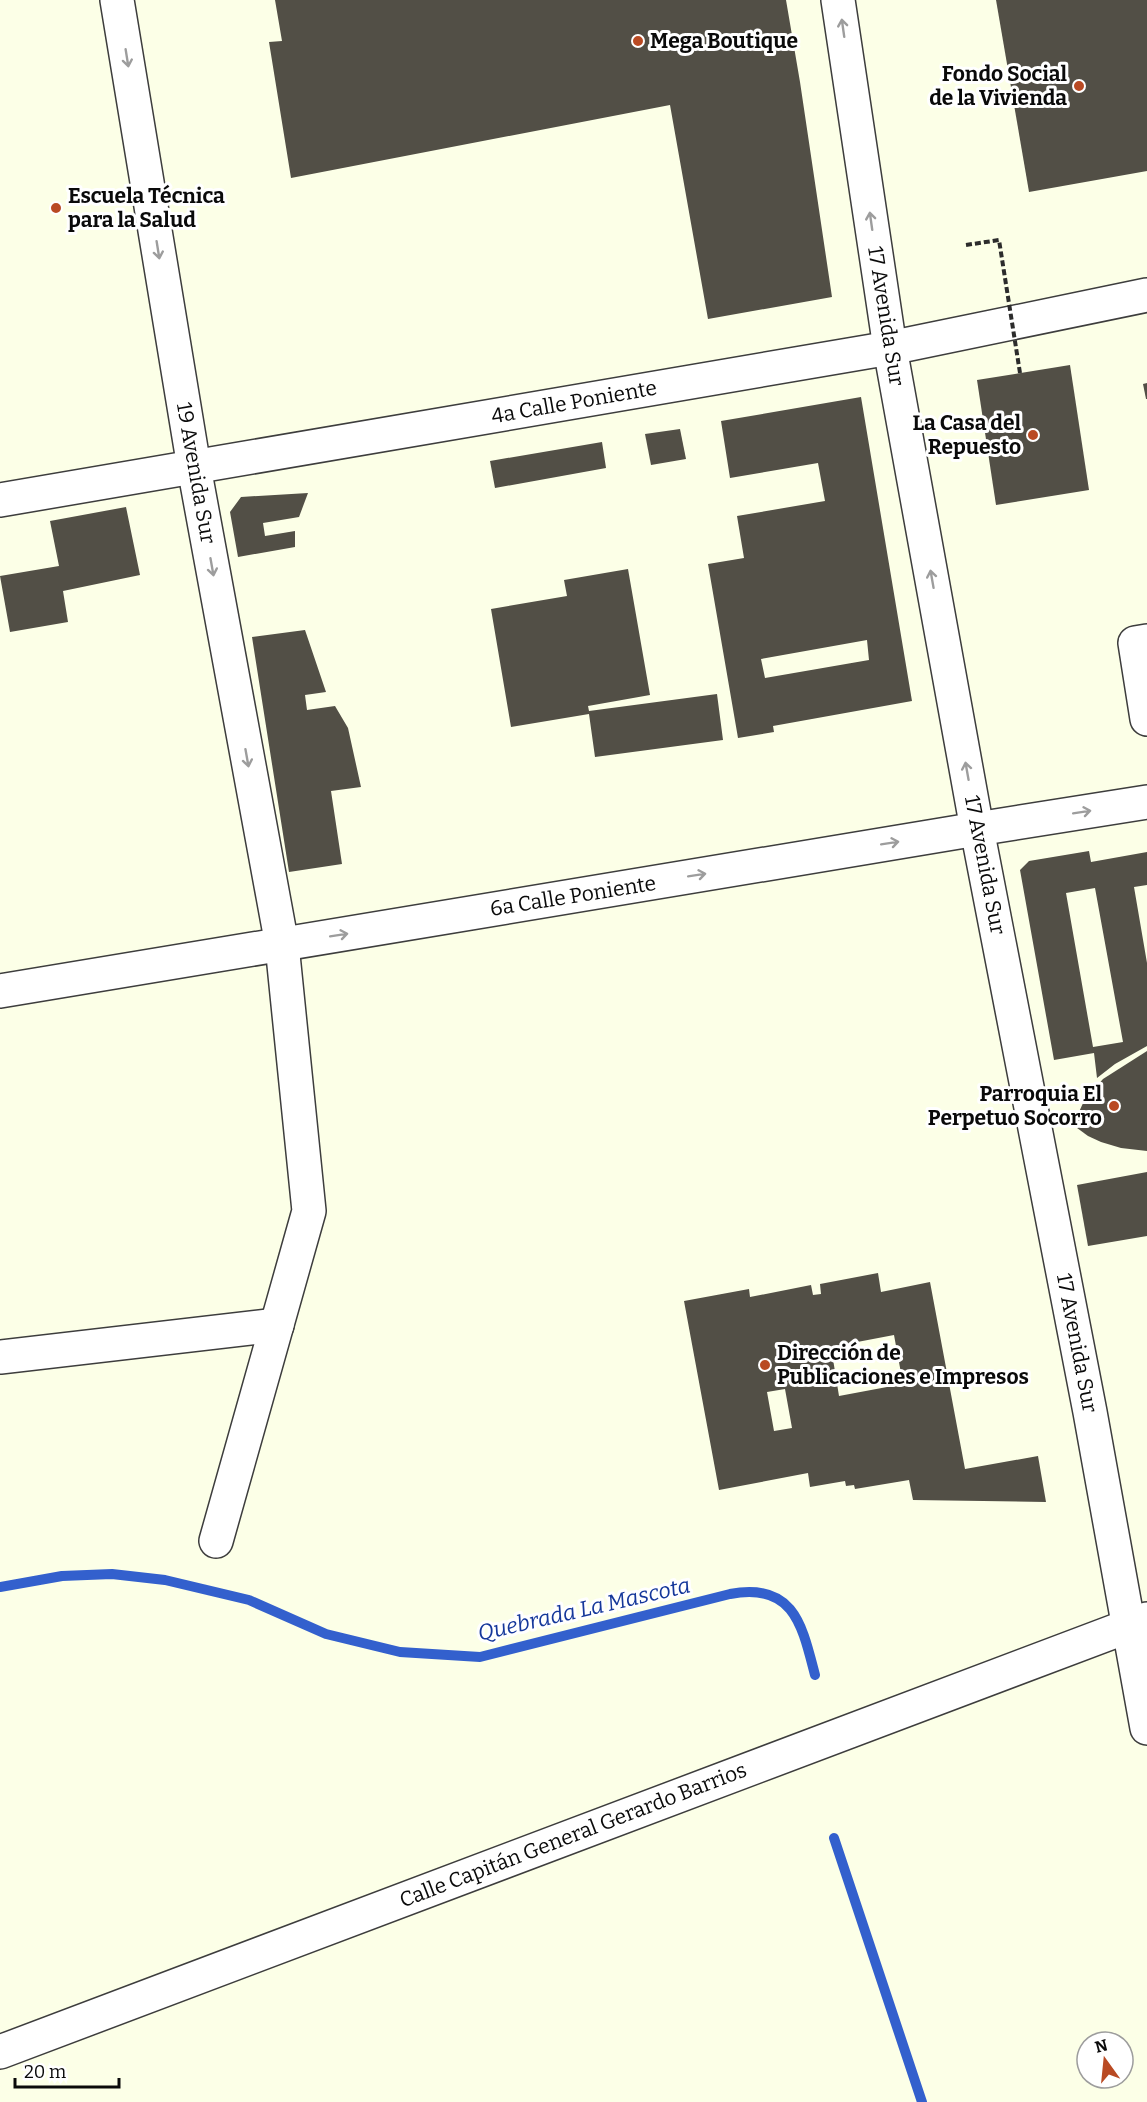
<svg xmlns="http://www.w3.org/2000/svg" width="1147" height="2102" font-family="Bitter,serif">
<rect width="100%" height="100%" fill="#fcffe7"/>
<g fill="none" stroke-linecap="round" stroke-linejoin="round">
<g stroke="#3360cd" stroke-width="10">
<path d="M0,1587L62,1576L112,1574L165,1580L249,1600L326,1634L400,1652L480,1657L730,1594C794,1582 802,1625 815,1675"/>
<polyline points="834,1838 922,2102"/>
</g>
</g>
<g fill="#524f46" fill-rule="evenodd">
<polygon points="275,0 786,0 800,82 832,297 708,319 670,105 291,178 269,42 282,41"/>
<polygon points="996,0 1147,0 1147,171 1029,192"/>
<polygon points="1070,365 1089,490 996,505 977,380"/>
<polygon points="1147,383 1147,399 1146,399 1143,384"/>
<path d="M861,397L912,701L773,726L774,732L738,738L708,564L744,558L737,516L825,501L818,463L730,478L721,421ZM867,640L869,660L765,678L761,659Z"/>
<polygon points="680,429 686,459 651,465 645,434"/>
<polygon points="602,442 606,468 495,488 490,461"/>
<polygon points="308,493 299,517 263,523 265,536 295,531 295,547 238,557 230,512 241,497"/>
<polygon points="126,507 140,575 63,591 68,622 10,632 0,576 59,566 50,521"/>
<polygon points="628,569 650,695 588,706 589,711 717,694 723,740 595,757 589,714 511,727 491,609 567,596 564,580"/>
<polygon points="305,630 326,692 305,695 307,710 335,706 348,728 361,787 331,791 342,864 289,872 252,637"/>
<path d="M1089,851L1091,862L1147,852V885L1134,887L1147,963V1046L1115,1064L1097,1078L1094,1053L1054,1060L1020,870L1029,861ZM1095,888L1123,1042L1093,1047L1066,893Z"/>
<polygon points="1147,1051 1147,1151 1121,1148 1101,1142 1088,1136 1073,1125 1084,1101 1103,1079"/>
<polygon points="1147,1172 1147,1236 1088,1246 1077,1185"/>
<path d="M878,1273L881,1292L930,1282L965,1469L1038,1456L1046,1502L913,1500L909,1480L855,1489L854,1485L846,1486L845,1481L810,1487L808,1473L719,1490L684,1301L749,1289L750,1297L811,1285L813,1295L821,1294L820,1284ZM894,1335L903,1384L839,1396L831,1347ZM785,1389L792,1428L774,1431L767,1392Z"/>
</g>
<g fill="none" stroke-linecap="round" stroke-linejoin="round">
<defs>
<g id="minor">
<polyline points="117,0 194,467 282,945 309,1211 216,1541"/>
<polyline points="838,0 890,348 977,829 1090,1412 1147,1728"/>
<polyline points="0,500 890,348 1147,295"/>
<polyline points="1147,641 1135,643 1147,719"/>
<polyline points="0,991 977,829 1147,802"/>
<polyline points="0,1357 277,1325"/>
<polyline points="0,2052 1147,1619"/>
</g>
</defs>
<use href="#minor" stroke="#3d3d3d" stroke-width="36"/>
<use href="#minor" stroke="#fff" stroke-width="33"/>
<polyline stroke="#2c2c2c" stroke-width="4" stroke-dasharray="6 3" stroke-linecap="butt" points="966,245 999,240 1020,373"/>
</g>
<defs><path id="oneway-shaft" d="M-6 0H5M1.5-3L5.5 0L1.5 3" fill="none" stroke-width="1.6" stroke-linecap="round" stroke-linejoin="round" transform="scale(1.5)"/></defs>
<g stroke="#9d9d9d">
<use href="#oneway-shaft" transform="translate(843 28) rotate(-98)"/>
<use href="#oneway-shaft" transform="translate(127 58) rotate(81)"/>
<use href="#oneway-shaft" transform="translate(871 221) rotate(-98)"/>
<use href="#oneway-shaft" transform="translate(158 250) rotate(81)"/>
<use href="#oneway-shaft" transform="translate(212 567) rotate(80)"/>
<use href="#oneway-shaft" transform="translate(932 579) rotate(-100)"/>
<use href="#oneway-shaft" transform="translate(247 758) rotate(80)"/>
<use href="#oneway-shaft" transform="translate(967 771) rotate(-100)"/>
<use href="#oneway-shaft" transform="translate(1082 812) rotate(-9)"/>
<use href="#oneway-shaft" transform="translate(890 843) rotate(-9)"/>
<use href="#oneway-shaft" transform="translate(697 875) rotate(-9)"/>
<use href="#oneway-shaft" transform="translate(339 935) rotate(-9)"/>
</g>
<g fill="#b94a23" stroke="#fff" stroke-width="2">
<circle cx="638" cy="41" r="6"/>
<circle cx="1079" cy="86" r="6"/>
<circle cx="56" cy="208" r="6"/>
<circle cx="1033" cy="435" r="6"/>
<circle cx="1114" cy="1106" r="6"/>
<circle cx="765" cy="1365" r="6"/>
</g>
<g text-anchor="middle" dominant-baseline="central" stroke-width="6" stroke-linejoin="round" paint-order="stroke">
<g font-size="21" font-weight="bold" fill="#0a0a0a" stroke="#fff" text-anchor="start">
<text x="650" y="41">Mega Boutique</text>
<text x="1067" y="74" text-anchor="end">Fondo Social<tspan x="1067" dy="24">de la Vivienda</tspan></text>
<text x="68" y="196">Escuela Técnica<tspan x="68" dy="24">para la Salud</tspan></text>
<text x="1021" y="423" text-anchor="end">La Casa del<tspan x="1021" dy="24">Repuesto</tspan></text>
<text x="1102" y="1094" text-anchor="end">Parroquia El<tspan x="1102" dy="24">Perpetuo Socorro</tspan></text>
<text x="777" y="1353">Dirección de<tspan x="777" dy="24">Publicaciones e Impresos</tspan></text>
</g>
<g font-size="21" fill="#0a0a0a" stroke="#fff">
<text transform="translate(886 316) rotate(81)">17 Avenida Sur</text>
<text transform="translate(574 402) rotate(-10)">4a Calle Poniente</text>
<text transform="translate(196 473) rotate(80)">19 Avenida Sur</text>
<text transform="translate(985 865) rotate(79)">17 Avenida Sur</text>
<text transform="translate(573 896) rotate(-9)">6a Calle Poniente</text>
<text transform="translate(1077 1343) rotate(79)">17 Avenida Sur</text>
<text transform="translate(573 1835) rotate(-21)">Calle Capitán General Gerardo Barrios</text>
</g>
<g font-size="22" font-style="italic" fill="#15379a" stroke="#fff">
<text transform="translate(584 1609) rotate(-13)">Quebrada La Mascota</text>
</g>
</g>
<g transform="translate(1105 2060) rotate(345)"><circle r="28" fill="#ffffff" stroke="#9d9d9d" stroke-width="1.5"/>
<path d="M0-4.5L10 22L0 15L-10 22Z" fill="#b94a23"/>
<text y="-9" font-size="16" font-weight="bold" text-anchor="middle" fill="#0a0a0a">N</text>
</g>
<path d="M15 2078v9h104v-9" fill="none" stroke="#0a0a0a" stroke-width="3"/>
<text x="24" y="2078" font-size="18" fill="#0a0a0a" stroke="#ffffff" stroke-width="4.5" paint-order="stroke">20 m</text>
</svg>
